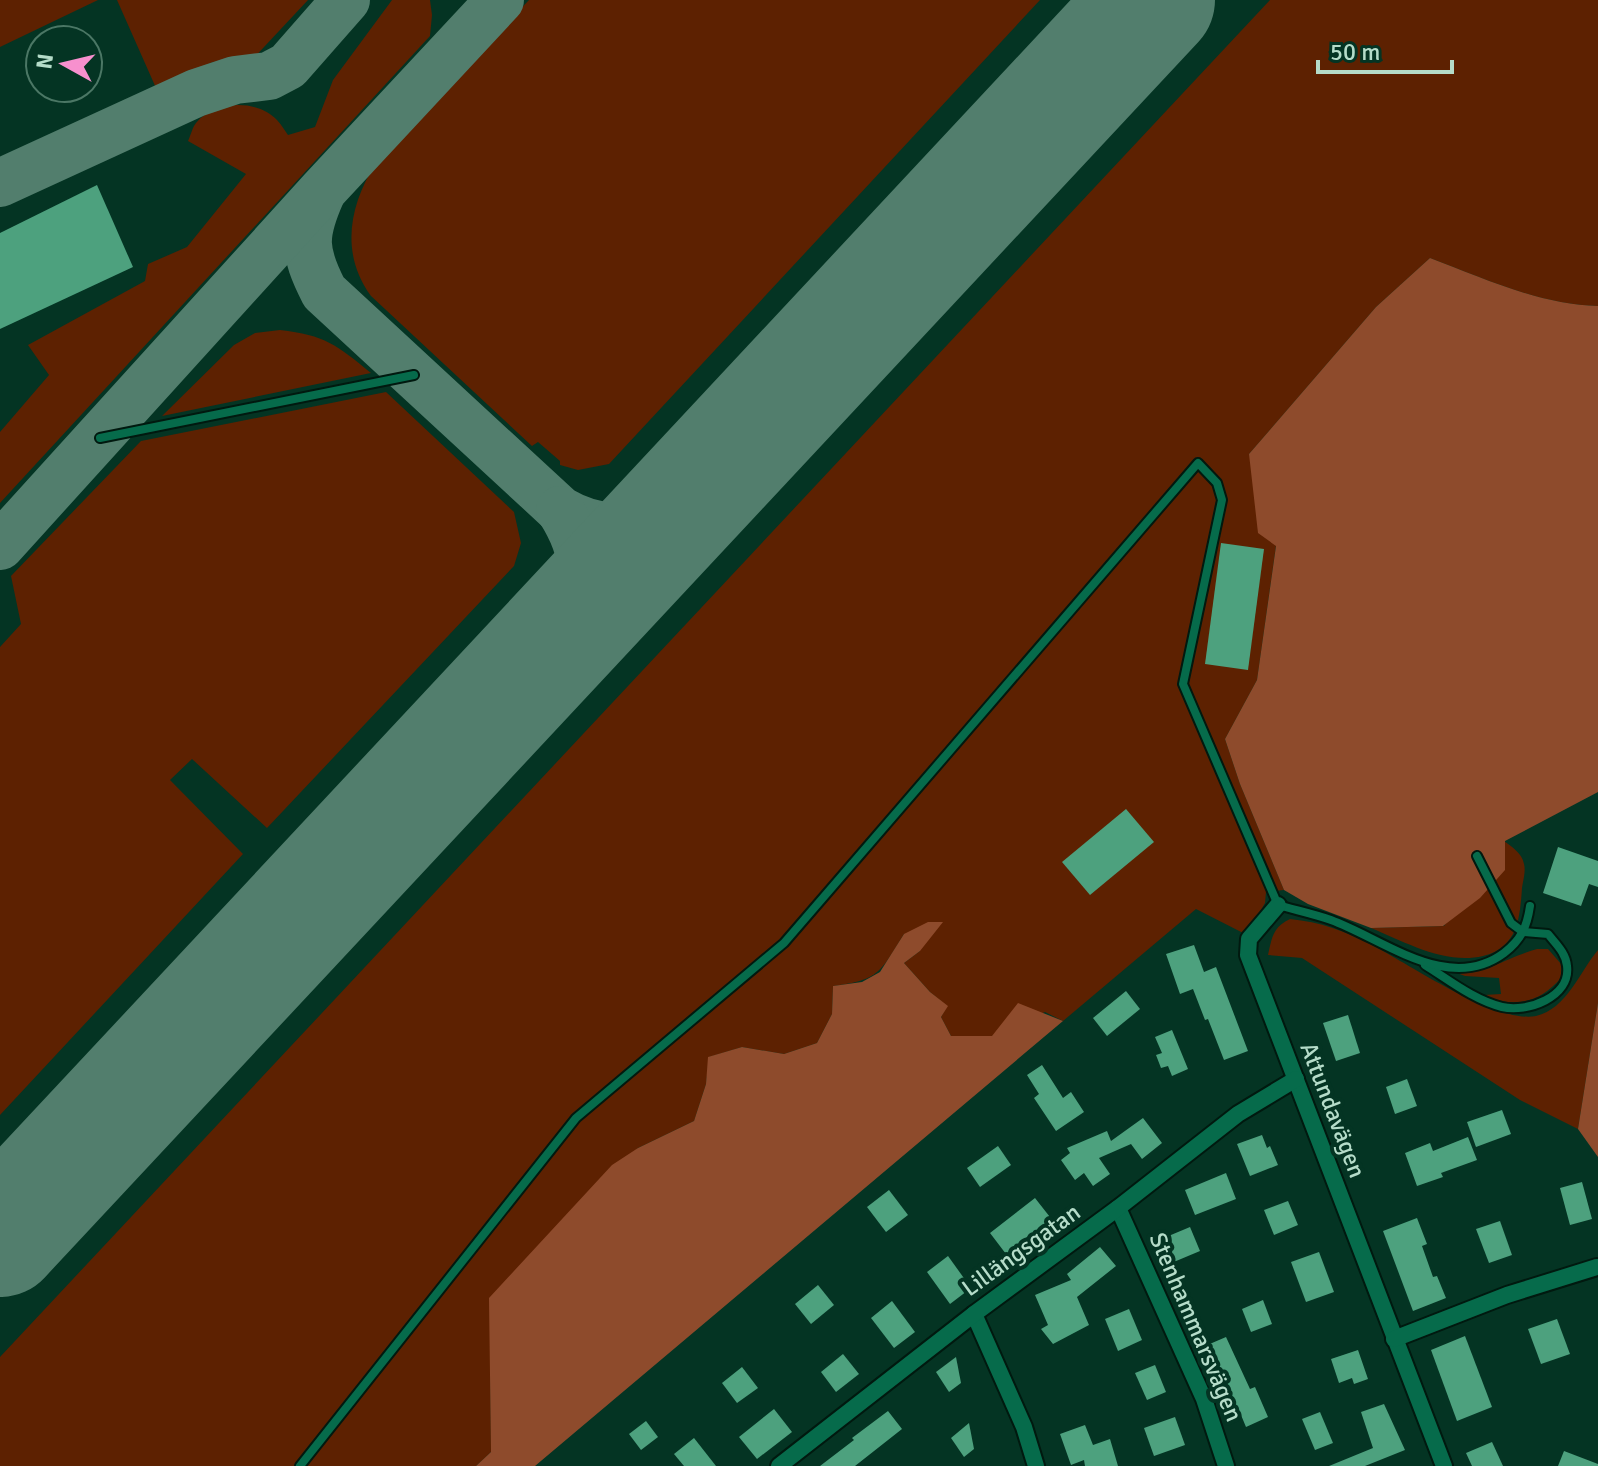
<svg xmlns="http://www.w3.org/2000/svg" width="1598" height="1466" font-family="Signika,sans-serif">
<rect width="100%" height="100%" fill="#043423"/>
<g fill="#5d2101">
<polygon points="0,0 98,0 0,47"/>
<polygon points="117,0 308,0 252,60 213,62 156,88"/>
<path d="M392,0H430L432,15L430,36L0,503V432L49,375L28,345L145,281L148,264L187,247L246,174L188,141C191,135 192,128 196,123C214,100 258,99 277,120C281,124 285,131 288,135L315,127L333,80Z"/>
<path d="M529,0H1040L609,464L578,470L560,465V461L538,442L532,446L371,296C340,254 349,205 376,163Z"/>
<path d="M1270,0H1598V306C1541,305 1483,278 1430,258L1376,307L1249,454L1276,545L1257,680L1225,739L1240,784L1284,890L1266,892L1265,903L1247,935L1196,909L1063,1021L1045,1012L992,1036H951L941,1017L947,1006L930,992L904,963L920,951L904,934C880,972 880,980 833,986L832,1014L817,1043L784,1054L742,1047L709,1057L706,1084L694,1121L638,1148L490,1298L491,1452L476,1466H0V1357Z"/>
<path d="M280,330C325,335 337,345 371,373L162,416L234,345L255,333Z"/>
<polygon points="386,392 514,512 521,543 514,566 267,828 192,759 170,780 243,854 0,1115 0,647 21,624 11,576 141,441"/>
<path d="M1504,841C1512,847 1522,853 1524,864C1526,871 1523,881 1522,888C1520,917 1518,948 1483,956C1445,965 1405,942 1371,928L1444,926Z"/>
<path d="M1290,919C1320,922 1346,931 1372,945C1409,964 1496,1024 1536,1016C1567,1009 1580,971 1598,950V1003L1578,1129L1520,1100L1302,958L1268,955C1272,937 1273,927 1290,919Z"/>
<path d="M1537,949H1548L1562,965L1561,978C1539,1003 1515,1009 1484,995L1501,994L1499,978L1465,976L1454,972C1491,973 1504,958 1537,949Z"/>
</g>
<g fill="#8e4b2c">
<path d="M1430,258C1483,278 1541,305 1598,306V792L1505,841V870L1480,898L1443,926L1371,928L1308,904L1284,890L1240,784L1225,739L1257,680L1276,546L1258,533L1249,454L1376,307Z"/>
<polygon points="928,922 943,922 920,951 904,963 930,992 948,1006 941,1017 951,1036 992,1036 1018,1003 1063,1021 535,1466 476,1466 491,1452 489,1298 612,1165 638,1148 694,1121 706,1084 708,1057 742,1047 784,1054 817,1043 832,1014 833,986 862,982 880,972 904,934"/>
<polygon points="1598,1003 1598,1157 1578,1129"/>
</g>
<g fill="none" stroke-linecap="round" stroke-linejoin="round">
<g stroke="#527e6d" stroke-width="48">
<polyline points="0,183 196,93 235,80 269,76 288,66 346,0"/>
<path d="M321,194C303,235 303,251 324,292L560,510C607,537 636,527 682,506"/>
<path d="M560,510C589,556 587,585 563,632"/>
<polyline points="0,546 323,190 500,0"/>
</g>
<polyline stroke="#527e6d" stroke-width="122" points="0,1236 1154,0"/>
</g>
<g fill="#4da17e">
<polygon points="97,185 133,267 0,329 0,233"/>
<polygon points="1221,543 1264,549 1248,670 1205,664"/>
<polygon points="1126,809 1154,842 1090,895 1062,862"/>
<polygon points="1558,847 1598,861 1598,887 1589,884 1581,906 1543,893"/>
<polygon points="1194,945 1204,972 1216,967 1248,1051 1224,1060 1208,1019 1205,1020 1193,989 1180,994 1166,954"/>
<polygon points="1126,991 1140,1009 1107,1036 1093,1018"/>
<polygon points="1348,1015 1360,1053 1336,1061 1323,1023"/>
<polygon points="1172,1030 1188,1069 1172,1076 1168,1066 1161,1068 1156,1055 1162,1053 1155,1037"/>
<polygon points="1042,1065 1063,1098 1071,1092 1084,1112 1056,1131 1034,1098 1039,1094 1027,1075"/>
<polygon points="1407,1079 1417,1106 1395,1114 1386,1087"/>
<polygon points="1502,1110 1511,1134 1476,1147 1467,1122"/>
<polygon points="1143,1118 1162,1143 1142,1159 1131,1144 1099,1158 1110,1174 1093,1186 1084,1173 1075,1180 1061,1160 1070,1153 1067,1148 1107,1131 1111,1141"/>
<polygon points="1262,1135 1267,1148 1270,1146 1278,1165 1250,1176 1237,1144"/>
<polygon points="1468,1137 1477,1160 1441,1173 1443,1177 1417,1186 1405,1153 1430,1143 1433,1151"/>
<polygon points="998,1146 1011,1165 980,1187 967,1168"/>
<polygon points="1226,1173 1236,1199 1195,1215 1185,1190"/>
<polygon points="1582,1182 1592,1219 1570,1225 1560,1188"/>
<polygon points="889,1190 908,1215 886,1232 867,1207"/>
<polygon points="1035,1198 1057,1226 1038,1240 1032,1233 1006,1254 990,1233"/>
<polygon points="1288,1201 1298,1225 1274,1235 1264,1210"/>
<polygon points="1417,1218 1427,1244 1422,1246 1433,1277 1437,1276 1446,1298 1413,1311 1383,1231"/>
<polygon points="1500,1221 1512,1255 1489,1263 1476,1229"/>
<polygon points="1190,1227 1200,1251 1169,1264 1159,1240"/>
<polygon points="1100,1247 1116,1266 1077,1297 1089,1325 1053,1344 1041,1329 1048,1325 1035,1295 1071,1280 1067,1274"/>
<polygon points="1319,1252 1334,1292 1306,1302 1291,1262"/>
<polygon points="948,1256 971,1288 950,1304 927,1272"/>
<polygon points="818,1285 834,1305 811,1324 795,1304"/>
<polygon points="1263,1300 1272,1324 1251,1332 1242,1309"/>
<polygon points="892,1301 915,1332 894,1348 871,1318"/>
<polygon points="1129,1309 1142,1340 1118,1351 1105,1319"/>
<polygon points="1557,1319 1570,1354 1541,1364 1528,1329"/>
<polygon points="1465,1336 1492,1407 1457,1421 1431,1350"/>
<polygon points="1226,1337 1250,1389 1255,1387 1268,1417 1246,1427 1241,1415 1236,1417 1205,1346"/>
<polygon points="1358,1350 1368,1379 1354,1384 1352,1378 1339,1383 1331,1359"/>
<polygon points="843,1354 859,1374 836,1392 821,1372"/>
<polygon points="956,1357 961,1383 949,1392 936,1372"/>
<polygon points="1155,1365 1166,1392 1147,1400 1135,1373"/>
<polygon points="742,1367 758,1388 737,1403 722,1383"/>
<polygon points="1384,1404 1405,1450 1365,1466 1329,1466 1373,1448 1361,1412"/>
<polygon points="774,1409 792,1432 757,1459 739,1437"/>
<polygon points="888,1411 902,1429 855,1466 820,1466 854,1440 852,1438"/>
<polygon points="1320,1412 1333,1443 1315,1450 1302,1419"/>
<polygon points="1175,1417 1185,1445 1154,1456 1144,1428"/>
<polygon points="646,1421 658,1437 641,1450 629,1434"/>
<polygon points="969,1423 974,1449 964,1457 951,1438"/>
<polygon points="1085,1425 1093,1445 1110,1439 1118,1466 1085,1466 1084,1460 1071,1465 1060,1434"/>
<polygon points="694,1438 716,1466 684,1466 674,1454"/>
<polygon points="1492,1442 1503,1466 1472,1466 1466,1453"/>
<polygon points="1564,1451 1598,1464 1598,1466 1558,1466"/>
</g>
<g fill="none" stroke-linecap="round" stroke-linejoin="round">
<defs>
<g id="service">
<polyline points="100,438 414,375"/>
<path d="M1425,965C1449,980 1474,1000 1502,1007C1527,1013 1571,997 1567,966C1566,953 1556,944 1548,934L1523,932L1511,923L1477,856"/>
<path d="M300,1466L576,1118L784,943L1198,463L1217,483L1222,500L1183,684L1278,905C1295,910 1314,914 1331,920C1385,940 1449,994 1504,953C1521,940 1527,927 1530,906"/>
</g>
<g id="minor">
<polyline points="1278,905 1249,939 1248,955 1444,1466"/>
<polyline points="1118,1208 1204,1399 1226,1466"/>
<polyline points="974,1314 1024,1427 1036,1466"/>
<polyline points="1394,1339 1507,1295 1597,1267"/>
<polyline points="779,1466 974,1314 1118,1208 1238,1114 1296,1079"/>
</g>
</defs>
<use href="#service" stroke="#01190f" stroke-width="12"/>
<use href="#minor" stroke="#01190f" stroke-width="20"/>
<use href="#service" stroke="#066b4b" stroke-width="8"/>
<use href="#minor" stroke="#066b4b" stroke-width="16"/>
</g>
<g text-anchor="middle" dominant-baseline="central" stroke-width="8" stroke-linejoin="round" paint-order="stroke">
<g font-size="24" fill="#b5dcc9" stroke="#043423">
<text transform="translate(1333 1110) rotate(69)">Attundavägen</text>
<text transform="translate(1021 1250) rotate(-36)">Lillängsgatan</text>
<text transform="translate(1196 1327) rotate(67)">Stenhammarsvägen</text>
</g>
</g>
<g transform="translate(64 64) rotate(278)"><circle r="38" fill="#043423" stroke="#4b7765" stroke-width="2"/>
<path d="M0-6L14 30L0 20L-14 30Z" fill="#f790ce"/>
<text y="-12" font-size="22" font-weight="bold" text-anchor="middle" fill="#b5dcc9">N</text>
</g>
<path d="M1318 60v12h134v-12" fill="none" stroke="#b5dcc9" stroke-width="4"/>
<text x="1330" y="60" font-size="24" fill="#b5dcc9" stroke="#043423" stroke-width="6" paint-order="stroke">50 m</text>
</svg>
